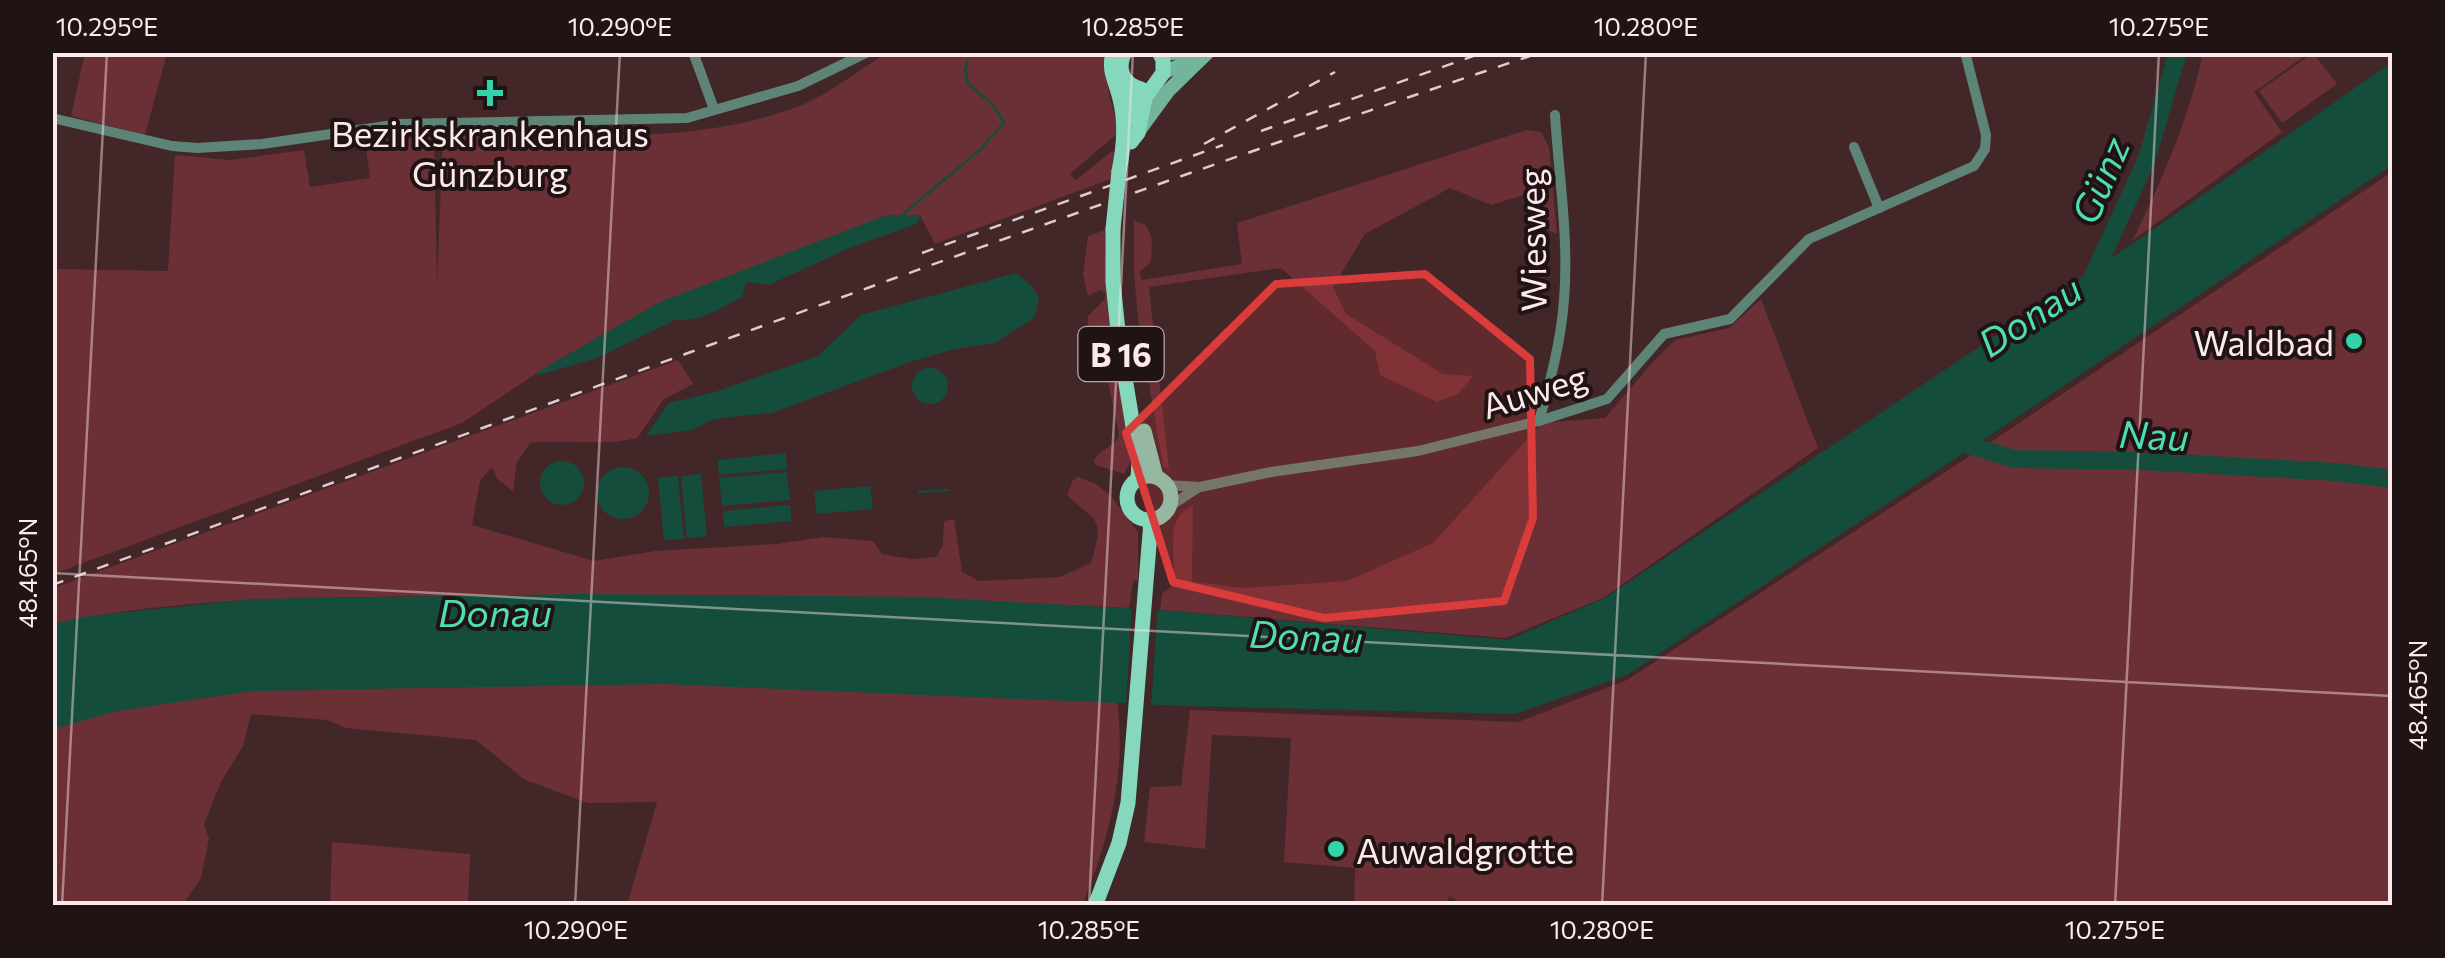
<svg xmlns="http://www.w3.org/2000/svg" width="2445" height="958" font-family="Commissioner,sans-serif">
<rect width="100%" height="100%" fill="#432628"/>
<g fill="#6a3036">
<polygon points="85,53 167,53 145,135 71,116"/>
<path d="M887,53H1106C1100,75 1115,108 1118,133L1070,174L1076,180L1112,151L1116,153L1111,179L935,244L920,215H887L540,371L462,423L53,574V269L168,271L175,155L230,160L304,150L310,187L370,178L365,140L434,137L437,284L443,135C563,132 688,149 802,105C831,93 860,69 887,53Z"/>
<path d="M2203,53H2309L2254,92L2282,132L2133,240C2162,179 2189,119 2203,53Z"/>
<polygon points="2313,53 2337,84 2282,123 2259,91"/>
<polygon points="1527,130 1541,132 1549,147 1557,234 1548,230 1530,193 1491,205 1450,188 1365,234 1333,287 1346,314 1443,374 1473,376 1458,394 1437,402 1380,375 1375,351 1281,268 1149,287 1169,469 1163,466 1138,318 1134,273 1134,220 1146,225 1152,239 1151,262 1139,272 1142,280 1242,264 1237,223"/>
<polygon points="2392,172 2392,905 1467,906 1449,896 1447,905 1354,905 1355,868 1284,862 1291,738 1212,735 1205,849 1144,842 1150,787 1181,786 1190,710 1518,722 1627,680 1985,446"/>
<path d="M1105,230V249L1131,461L1124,474L1096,465L1094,461C1099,449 1114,448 1119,435L1108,381L1088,323V316L1104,300L1106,294L1101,290L1088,296L1083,274L1088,236Z"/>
<path d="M1761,299L1818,448L1603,598L1505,638L1160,610L1162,593L1169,589L1174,582C1176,557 1163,516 1193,506L1192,582L1244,588L1347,581L1433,543L1542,423L1605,418L1651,364L1675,340L1729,328Z"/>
<path d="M678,360L693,384L664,399L637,438C602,447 566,438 530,443L517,462L513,491L497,479L492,467L480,481L472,525L594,561L655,551L777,544L823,537L873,541L882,554L911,559L936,557L943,545L944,521L954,519L962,572L979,581L1060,577L1091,563C1104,516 1099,525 1067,495L1073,480L1078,477L1096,484L1110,495L1138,532V580L1133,581L1129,608C901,596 674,593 446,596C315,598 181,596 53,624V588Z"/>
<path d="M662,683L1117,701C1127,771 1109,841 1082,905H627L657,802L588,803L525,780L476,740L346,728L327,720L251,714L243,746L221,782L204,824L209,839L201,878L184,903L179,906H53V728L117,710L253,690Z"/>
<polygon points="332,842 470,854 468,905 330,905"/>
</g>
<g fill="#144d3c">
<polygon points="2392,62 2392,165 1982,441 1627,675 1515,714 1187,706 662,684 253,691 117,711 53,729 53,624 89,616 253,599 583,594 921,597 1160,610 1508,640 1605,598 2144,236"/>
<path d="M887,215H921L916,224L847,249L769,285L747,282L742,297C723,307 698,324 677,319L597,358L536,376L539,371L660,302Z"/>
<polygon points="1016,273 1032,286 1039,298 1034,318 995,343 954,349 907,363 772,413 722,418 709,421 693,430 646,436 669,403 715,392 818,356 861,315"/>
<circle cx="930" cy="386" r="18"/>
<polygon points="786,453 787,469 719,475 718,460"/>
<circle cx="562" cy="483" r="22"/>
<circle cx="623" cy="493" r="26"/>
<polygon points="787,472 790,500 722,506 719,478"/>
<polygon points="701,474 707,536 687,538 681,476"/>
<polygon points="678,476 684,539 664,540 658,478"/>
<polygon points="870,486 873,509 817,514 814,491"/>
<polygon points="790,505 792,521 724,527 723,511"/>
</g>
<polygon fill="#432628" points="1132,604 1158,605 1151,708 1126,707"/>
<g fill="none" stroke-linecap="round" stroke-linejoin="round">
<g stroke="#144d3c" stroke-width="2.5">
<polyline points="902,215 981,149 1004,122 992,104 968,84 965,69 968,61"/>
<polyline points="919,492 948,490"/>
</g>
<g stroke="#144d3c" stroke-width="18">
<polyline points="2087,289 2146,161 2178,52"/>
<polyline points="1952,440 2014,459 2141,461 2336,472 2392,479"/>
</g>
<g stroke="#5d8476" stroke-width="10">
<polyline points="693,52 714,109"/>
<polyline points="52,118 172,146 197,148 262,144 400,124 687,118 798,86 868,52"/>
<polyline points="1854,147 1879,208"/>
<path d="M1539,421C1550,382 1561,342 1564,300C1569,239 1559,177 1555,115"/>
<polyline points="1167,485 1200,487 1271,472 1418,451 1539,421 1607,399 1664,334 1730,319 1809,239 1974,166 1985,149 1986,135 1965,52"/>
<polyline points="1170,506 1199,487"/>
</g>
<g stroke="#74b49d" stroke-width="14">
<polyline points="1160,54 1182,52"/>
<polyline points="1163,73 1200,56"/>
<polyline points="1138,132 1168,91 1208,52"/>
</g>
<g stroke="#85d8bc" stroke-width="15">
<path d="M1113,52C1108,72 1116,81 1120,99C1126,122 1124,147 1119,171"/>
<path d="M1125,52C1116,69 1123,84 1141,89"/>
<polyline points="1131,86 1131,120"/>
<polyline points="1131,142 1138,133 1145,98 1163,73 1163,60 1159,52"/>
<polyline points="1113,229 1113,282 1119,341 1139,463 1138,478"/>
<polyline points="1144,431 1156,477"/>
<circle cx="1149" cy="498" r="22"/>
<polyline points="1095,906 1119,843 1128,803 1151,521"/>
</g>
<g stroke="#e0cacb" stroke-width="2.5" stroke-dasharray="12 12" stroke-linecap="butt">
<polyline points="1261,131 1485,52"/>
<polyline points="1204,144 1335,72"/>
<polyline points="922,253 1223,145"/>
<path d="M52,585C548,405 1042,220 1542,52"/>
</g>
<polyline stroke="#85d8bc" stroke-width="15" points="1113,229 1119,171"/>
</g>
<path fill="#da3b3b" fill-opacity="0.2" stroke="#da3b3b" stroke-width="8" stroke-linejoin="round" d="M1425,274L1530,359L1533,518L1504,601L1324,618L1173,582L1126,433L1276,284Z"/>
<path fill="none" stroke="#fee9ea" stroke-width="2.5" stroke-opacity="0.45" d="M52,573L2392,696M62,906L107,52M575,906L620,52M1089,906L1133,52M1602,906L1646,52M2115,906L2159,52"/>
<g fill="#31d4a9" stroke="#201314" stroke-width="4">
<path d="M485 78h10v10h10v10h-10v10h-10v-10h-10v-10h10z"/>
<circle cx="2354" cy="341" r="10"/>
<circle cx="1336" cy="849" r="10"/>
</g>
<g text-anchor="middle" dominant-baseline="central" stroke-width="8" stroke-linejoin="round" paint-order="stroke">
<rect fill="#201314" stroke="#bba9aa" stroke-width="2.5" x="1078.5" y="327" width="85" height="54" rx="8"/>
<g font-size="32" font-weight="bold" fill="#fee9ea">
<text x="1121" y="354">B 16</text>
</g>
<g font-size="35" fill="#fee9ea" stroke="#201314">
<text x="490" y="132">Bezirkskrankenhaus<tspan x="490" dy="40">Günzburg</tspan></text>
<text x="2334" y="341" text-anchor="end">Waldbad</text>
<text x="1356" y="849" text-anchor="start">Auwaldgrotte</text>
</g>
<g font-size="35" fill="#fee9ea" stroke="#201314">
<text transform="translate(1531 240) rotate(-91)">Wiesweg</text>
<text transform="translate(1534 390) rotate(-17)">Auweg</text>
</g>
<g font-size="38" font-style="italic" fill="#4ddeb4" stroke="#201314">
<text transform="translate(2099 180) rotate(-67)">Günz</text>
<text transform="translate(2029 315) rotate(-33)">Donau</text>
<text transform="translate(2154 434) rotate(3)">Nau</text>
<text x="495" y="611">Donau</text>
<text transform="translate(1306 635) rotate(3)">Donau</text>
</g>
</g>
<rect width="2445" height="958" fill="none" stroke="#201314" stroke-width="110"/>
<rect x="55" y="55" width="2335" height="848" fill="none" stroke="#fee9ea" stroke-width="4"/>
<g font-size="25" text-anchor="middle" fill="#fee9ea">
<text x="107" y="36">10.295°E</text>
<text x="620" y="36">10.290°E</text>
<text x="1133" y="36">10.285°E</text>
<text x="1646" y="36">10.280°E</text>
<text x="2159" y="36">10.275°E</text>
<text transform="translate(28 573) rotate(-90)" y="9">48.465°N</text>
<text transform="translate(2418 695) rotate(-90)" y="9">48.465°N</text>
<text x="576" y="939">10.290°E</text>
<text x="1089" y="939">10.285°E</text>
<text x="1602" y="939">10.280°E</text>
<text x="2115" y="939">10.275°E</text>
</g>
</svg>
